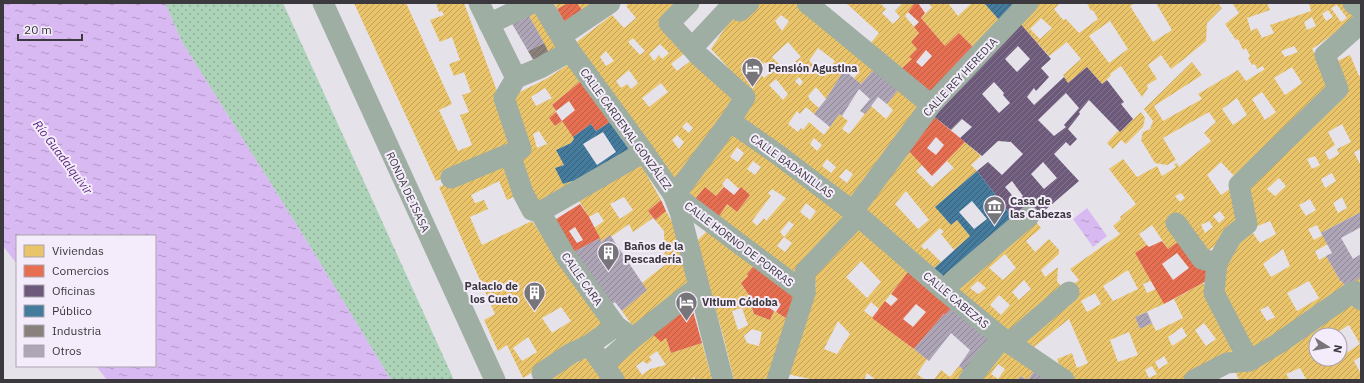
<svg xmlns="http://www.w3.org/2000/svg" width="1364" height="383" font-family="'IBM Plex Sans',sans-serif">
<defs>
<pattern id="park-dots" width="8" height="8" patternUnits="userSpaceOnUse"><rect width="8" height="8" fill="#acd2b8"/><path d="M2 2h.1M6 6h.1" fill="none" stroke="#8dab97" stroke-width="1.8" stroke-linecap="round"/></pattern>
<pattern id="water-ripples" width="26" height="14" patternUnits="userSpaceOnUse"><rect width="26" height="14" fill="#d8b9f2"/><path d="M2 4q2-2 4 0t4 0M15 11q2-2 4 0t4 0" fill="none" stroke="#b097c5"/></pattern>
<pattern id="homes-hatch" width="6" height="6" patternUnits="userSpaceOnUse"><rect width="6" height="6" fill="#e9c46a"/><path d="M-1 1l2-2M0 6l6-6M5 7l2-2" fill="none" stroke="#bea059"/></pattern>
<pattern id="shops-hatch" width="6" height="6" patternUnits="userSpaceOnUse"><rect width="6" height="6" fill="#e76f51"/><path d="M-1 1l2-2M0 6l6-6M5 7l2-2" fill="none" stroke="#bc5c45"/></pattern>
<pattern id="offices-hatch" width="6" height="6" patternUnits="userSpaceOnUse"><rect width="6" height="6" fill="#6d597a"/><path d="M-1 1l2-2M0 6l6-6M5 7l2-2" fill="none" stroke="#83748d"/></pattern>
<pattern id="public-hatch" width="6" height="6" patternUnits="userSpaceOnUse"><rect width="6" height="6" fill="#457b9d"/><path d="M-1 1l2-2M0 6l6-6M5 7l2-2" fill="none" stroke="#38607a"/></pattern>
<pattern id="industry-hatch" width="6" height="6" patternUnits="userSpaceOnUse"><rect width="6" height="6" fill="#8a817c"/><path d="M-1 1l2-2M0 6l6-6M5 7l2-2" fill="none" stroke="#726b67"/></pattern>
<pattern id="building-hatch" width="6" height="6" patternUnits="userSpaceOnUse"><rect width="6" height="6" fill="#aea5b6"/><path d="M-1 1l2-2M0 6l6-6M5 7l2-2" fill="none" stroke="#8f8795"/></pattern>
</defs>
<rect width="100%" height="100%" fill="#e6e2ea"/>
<polygon fill="url(#park-dots)" points="165,3 283,3 454,380 391,380 308,243 182,42"/>
<g fill="url(#water-ripples)">
<polygon points="3,3 165,3 182,42 308,243 391,380 107,380 96,366 155,366 155,236 17,236 17,264 3,246"/>
<polygon points="1087,208 1107,236 1093,247 1073,219"/>
</g>
<g fill="url(#homes-hatch)" fill-rule="evenodd">
<polygon points="354,3 406,3 452,104 439,110 458,151 472,145 460,115 469,112 462,95 471,92 464,72 454,76 449,64 460,60 452,37 440,42 430,20 444,15 442,11 439,12 436,3 464,3 518,147 436,181"/>
<polygon points="554,3 568,3 557,9"/>
<polygon points="577,3 602,3 575,22 572,16 582,10"/>
<path d="M629,3H682L685,53L671,64L677,71L693,59L736,96L678,183L570,47L612,15L624,28L636,18L626,6ZM633,38L645,51L640,55L628,42ZM660,44L669,53L662,59L659,55L654,61L649,54ZM606,51L614,61L606,66L600,57ZM629,70L638,83L631,89L627,84L621,88L616,81ZM661,83L668,92L649,107L642,98ZM687,122L693,128L689,133L682,127ZM677,135L684,142L679,149L672,140Z"/>
<path d="M760,3H795L815,17L877,66L861,84L854,78L858,73L850,67L847,72L844,70L826,99L816,87L808,96L810,100L819,108L814,114L806,107L800,114L797,111L788,124L798,132L801,128L803,130L809,122L824,135L839,114L848,121L842,129L849,134L871,106L886,119L893,110L887,104L901,86L920,105L852,205L740,119L755,97L711,49L733,16L742,20ZM781,15L789,21L782,31L775,21ZM788,42L801,57L785,70L772,57ZM818,48L835,61L825,74L809,61ZM765,62L774,70L764,78L757,70ZM799,77L803,82L800,86L795,81ZM776,79L788,94L783,100L769,85ZM814,138L822,145L817,151L810,144ZM827,159L836,167L831,173L822,166ZM846,169L853,174L847,183L839,177Z"/>
<polygon points="846,3 880,3 886,9 882,13 893,24 900,17 895,11 902,4 902,3 915,3 905,16 919,33 911,42 917,49 909,57 912,59 900,70 870,44 879,33"/>
<polygon points="928,3 948,3 958,16 972,3 984,3 1001,22 974,48 959,33 945,46 921,18 932,7"/>
<path d="M1036,3H1060L1054,9L1063,20L1066,19L1079,33L1098,19L1093,10L1091,11L1087,3H1136L1130,6L1153,42L1172,30L1156,3H1218L1222,8L1207,23L1206,41L1184,59L1171,69L1161,55L1148,65L1157,79L1147,85L1148,88L1142,97L1121,66L1110,74L1111,75L1102,84L1087,67L1068,83L1063,75L1081,59L1067,42L1049,56L1018,21ZM1041,18L1052,28L1040,39L1030,29ZM1110,21L1128,49L1109,63L1089,36Z"/>
<path d="M1232,3H1267L1270,10L1247,18L1251,31L1257,28L1262,38L1274,33L1270,25L1311,11L1309,3H1344L1357,18L1312,49L1334,86L1237,179L1221,162L1207,175L1221,195L1234,186L1245,222L1222,241L1202,255L1183,238L1168,249L1152,225L1139,234L1147,245L1135,253L1151,281L1143,284L1147,293L1156,289L1164,304L1135,317L1140,329L1152,323L1156,331L1183,318L1174,299L1203,283L1239,347L1187,380H1070L1063,375L1057,359L1072,353L1077,368L1088,363L1069,319L1029,351L1016,343L1070,286L1079,280L1070,269L1120,234L1113,226L1121,219L1120,217L1136,204L1109,169L1123,159L1137,177L1157,166L1162,176L1176,167L1174,164L1177,163L1179,167L1211,141L1204,133L1216,122L1209,112L1163,138L1176,160L1167,165L1155,163L1141,140L1143,132L1150,129L1153,121L1144,109L1192,62L1202,75L1154,106L1163,121L1202,99L1198,94L1238,70L1246,81L1265,69L1262,66L1257,69L1255,64L1252,65L1248,58L1250,56L1246,48L1243,50L1238,39L1236,40L1225,24L1239,13ZM1337,5L1347,18L1341,22L1331,8ZM1328,10L1333,17L1326,21L1322,14ZM1312,17L1316,26L1307,30L1304,22ZM1294,46L1298,52L1285,57L1281,51ZM1292,67L1302,83L1285,95L1274,78ZM1262,92L1276,112L1265,120L1252,99ZM1237,98L1247,115L1233,125L1222,109ZM1181,193L1185,198L1180,202L1175,196ZM1220,211L1225,218L1219,223L1213,216ZM1209,221L1213,227L1205,233L1201,225ZM1128,270L1138,289L1113,301L1103,286ZM1095,293L1101,304L1087,312L1081,301ZM1204,323L1216,339L1206,346L1195,330ZM1182,327L1187,336L1172,346L1168,337ZM1129,332L1138,355L1118,362L1110,340ZM1164,356L1168,363L1159,369L1155,362ZM1152,366L1157,374L1149,378L1145,370Z"/>
<polygon points="539,9 560,47 549,53 528,14"/>
<path d="M1350,55L1359,76L1361,75V149L1354,152L1361,166V212L1321,233L1317,225L1308,229L1314,240L1323,235L1328,244L1315,251L1319,260L1326,256L1341,282L1342,281L1348,292L1256,354L1223,303L1218,267L1250,229L1260,243L1276,234L1270,221L1253,228L1243,186L1336,98L1333,63ZM1342,124L1351,142L1337,149L1339,154L1329,160L1325,152L1335,145L1328,132ZM1315,156L1320,165L1312,169L1307,159ZM1332,173L1336,181L1325,188L1321,179ZM1279,178L1286,186L1275,196L1267,189ZM1342,197L1347,208L1338,213L1333,203ZM1310,199L1316,210L1306,216L1299,205ZM1283,249L1290,266L1271,277L1263,264ZM1309,281L1319,298L1297,311L1287,293ZM1268,306L1275,317L1267,321L1260,310Z"/>
<path d="M569,64L581,81L552,105L556,112L549,118L555,126L562,121L574,138V139L571,143L556,150L564,165L555,168L563,184L572,181L574,186L534,206L515,157L508,98L546,79ZM545,88L552,98L536,106L531,97ZM539,131L547,144L537,148L533,134Z"/>
<polygon points="1141,112 1145,118 1143,127 1126,144 1121,140 1113,149 1107,143 1118,131 1120,132"/>
<path d="M733,130L849,214L795,281L718,218L727,204L737,212L750,195L741,187L739,189L727,178L722,184L724,186L716,196L705,187L695,199L687,191ZM737,147L744,153L738,162L730,157ZM753,161L761,167L755,175L747,169ZM772,189L786,198L766,221L764,218L757,226L752,221L771,196L768,193ZM806,203L816,211L810,220L800,212ZM789,221L794,225L784,237L780,232ZM784,237L792,243L785,252L777,246Z"/>
<path d="M965,142L981,156L971,165L977,171L935,207L951,225L957,220L970,236L954,250L941,234L944,232L940,228L921,246L925,250L927,248L941,262L929,273L860,209L906,148L922,165L916,171L932,187L954,168L947,161ZM906,191L929,220L918,229L895,204Z"/>
<path d="M508,157L520,194L507,200L499,181L471,195L475,203L484,200L488,209L470,217L482,245L532,221L606,328L523,378L507,345L498,351L484,320L495,314L439,187ZM561,307L571,321L552,333L542,318ZM528,337L537,352L522,361L513,348Z"/>
<path d="M639,161L661,200L648,211L653,218L633,232L629,224L611,237L610,235L601,242L594,228L604,221L598,212L589,217L578,199ZM624,197L633,210L620,219L610,204Z"/>
<polygon points="666,211 674,226 689,288 634,328 622,311 647,290 642,283 665,265 664,231 655,220"/>
<path d="M1031,216L1041,228L1026,241L1035,252L1049,239L1059,250V254L1041,270L1045,277L1058,267L1057,281L1064,290L1007,336L951,291ZM1005,254L1016,268L1003,280L989,268ZM1024,280L1031,289L1019,300L1012,292ZM978,281L986,288L978,294L970,288ZM999,295L1010,305L1001,315L990,305Z"/>
<path d="M860,227L908,272L879,309L871,302L864,311L927,359L917,374L925,380H876L867,373L864,380H815L787,374L816,285L812,273ZM861,261L881,282L867,298L846,277ZM838,321L850,334L837,354L824,349Z"/>
<path d="M709,229L756,264L747,274L748,276L741,283L748,294L754,314L770,320L774,311L789,320L770,380H734L723,335L696,242ZM742,308L748,325L738,330L732,311ZM752,329L762,332L759,346L747,343L744,336Z"/>
<polygon points="1361,277 1361,294 1353,283"/>
<path d="M1352,294L1361,307V356L1354,361L1361,374V380H1304L1306,379L1300,368L1286,374L1290,380H1239L1235,371ZM1349,325L1360,344L1348,352L1340,339V359H1316V335H1338L1336,333Z"/>
<path d="M650,332L661,342L666,338L671,353L702,343L712,379L695,380V377L691,380H622L613,365ZM657,351L666,365L650,369L642,375L636,366L643,361L647,364L652,360L649,357Z"/>
<path d="M1002,343L1037,367L1028,380L1021,376L1018,380H974ZM998,364L1005,369L998,379L991,374Z"/>
<polygon points="587,355 606,380 546,380 572,357 577,363"/>
<polygon points="959,366 969,375 965,380 934,380 941,370 950,377"/>
</g>
<g fill="url(#shops-hatch)" fill-rule="evenodd">
<polygon points="568,3 577,3 582,10 572,16 575,22 568,28 557,9"/>
<path d="M915,3H918L925,13L921,18L945,46L959,33L974,48L930,97L900,70L912,59L909,57L917,49L911,42L919,33L914,27L919,22L908,12ZM926,50L932,56L922,67L916,62Z"/>
<polygon points="581,81 610,122 596,131 591,124 573,137 562,121 575,110 569,101 556,111 552,105"/>
<polygon points="556,112 562,121 555,126 549,118"/>
<path d="M932,115L965,142L932,176L906,148ZM936,137L944,145L936,155L927,148Z"/>
<polygon points="705,187 716,196 724,187 734,195 741,187 750,195 737,212 727,204 718,218 695,199"/>
<polygon points="661,200 666,211 655,220 648,211"/>
<path d="M580,204L589,217L600,238L572,253L553,221ZM575,227L583,240L577,243L569,231Z"/>
<path d="M1183,238L1212,278L1164,304L1135,253L1147,245L1149,247L1162,241L1168,249ZM1177,253L1189,268L1173,280L1162,264Z"/>
<polygon points="756,264 796,294 789,320 776,312 781,304 773,299 768,307 774,311 770,320 754,314 748,294 741,283 748,276 747,274"/>
<path d="M911,268L955,304L945,315L944,314L914,349L872,318L885,301L891,306L898,299L891,294ZM916,304L926,312L913,327L903,319Z"/>
<polygon points="691,304 702,343 671,353 666,338 661,342 650,332"/>
</g>
<path fill="url(#offices-hatch)" fill-rule="evenodd" d="M1018,21L1051,59L1041,68L1049,77L1036,91L1034,88L1027,97L1034,105L1064,77L1068,83L1087,67L1102,84L1107,80L1124,102L1121,104L1133,119L1120,132L1089,100L1079,112L1080,114L1068,129L1077,139L1070,146L1066,142L1054,154L1079,181L1044,211L1031,216L1018,224L977,171L988,162L1002,175L1023,154L1011,142L998,141L982,156L960,138L972,127L962,119L951,130L932,115ZM1018,46L1030,59L1017,72L1005,59ZM994,82L1004,93L1003,95L1010,103L999,113L982,94ZM1066,93L1079,108L1064,125L1066,127L1054,136L1038,120ZM1043,162L1057,178L1044,189L1031,174ZM1012,181L1023,196L1017,201L1005,187Z"/>
<g fill="url(#public-hatch)" fill-rule="evenodd">
<polygon points="984,3 1020,3 1001,22"/>
<path d="M610,122L631,152L574,186L572,181L563,184L555,168L564,165L556,150L571,143L574,139L573,137L591,124L596,131ZM603,132L616,152L597,165L583,144Z"/>
<path d="M977,171L1018,224L943,286L929,273L970,236L957,220L951,225L935,207ZM972,201L987,219L974,229L959,212Z"/>
</g>
<polygon fill="url(#industry-hatch)" points="544,43 549,53 534,61 528,51"/>
<g fill="url(#building-hatch)">
<polygon points="528,14 544,43 528,51 511,22"/>
<polygon points="877,66 901,86 887,104 878,97 865,114 860,111 870,99 859,89 842,116 839,114 830,127 814,114 826,99 844,70 861,84"/>
<polygon points="1361,212 1361,227 1341,238 1353,259 1361,254 1361,277 1353,283 1348,292 1342,281 1341,282 1326,256 1332,253 1321,233"/>
<polygon points="610,235 647,290 622,311 615,302 609,307 572,253 600,238 601,242"/>
<polygon points="955,304 997,338 969,375 959,366 970,350 951,333 929,361 914,349 944,314 945,315"/>
<polygon points="1147,312 1152,323 1140,329 1135,317"/>
<polygon points="1037,367 1058,380 1028,380"/>
<polygon points="1021,376 1027,380 1018,380"/>
</g>
<g fill="none" stroke-linecap="round" stroke-linejoin="round">
<g stroke="#9faea3" stroke-width="21">
<polyline points="323,3 495,380"/>
<polyline points="479,3 516,78"/>
<polyline points="541,3 570,51 644,152 673,194 680,212 723,380"/>
<polyline points="689,3 669,23 692,48 732,5 740,11 749,3"/>
<polyline points="807,3 931,105"/>
<polyline points="1353,3 1361,9"/>
<polyline points="489,24 532,3"/>
<polyline points="561,36 610,3"/>
<polyline points="692,48 698,55 745,97 730,121 681,187 673,194 805,293"/>
<polyline points="730,121 777,154 855,213 945,291 1002,338 1064,380"/>
<polyline points="510,154 523,193 532,210 540,212 644,152"/>
<polyline points="451,178 521,149 504,98 516,78 540,68 570,51"/>
<polyline points="540,212 566,257 616,326 633,338"/>
<polyline points="1176,223 1202,259 1217,263"/>
<polyline points="945,291 953,281 1029,216"/>
<polyline points="1009,343 1069,292"/>
<polyline points="595,353 614,380"/>
<polyline points="1249,361 1214,293 1217,263 1232,236 1247,224 1239,185 1338,89 1325,55 1361,23"/>
<polyline points="604,364 633,338 690,293 699,288"/>
<polyline points="542,373 570,354 589,345 616,326"/>
<polyline points="777,380 805,293 805,272 853,221 856,207 931,105 1028,3"/>
<polyline points="969,380 1002,338"/>
<polyline points="1194,380 1227,363 1249,361 1279,343 1354,291 1361,300"/>
</g>
</g>
<defs>
<symbol id="hotel-pin" viewBox="-11 -11 22 30"><path d="M0 17L-7.5 6A9.5 9.5 0 1 1 7.5 6Z" fill="#77747a" stroke="#f4ecfa"/><path d="M-6-4.5h1.5V1H6V5H4.5V3h-9V5H-6ZM-4 0a1.8 1.8 0 1 1 3.6 0ZM.5 0V-2.5h3Q6-2.5 6 0Z" fill="#fff"/></symbol>
<symbol id="museum-pin" viewBox="-11 -11 22 30"><path d="M0 17L-7.5 6A9.5 9.5 0 1 1 7.5 6Z" fill="#77747a" stroke="#f4ecfa"/><path d="M0-6L6-3V-2H-6V-3ZM-5-1h2V3h-2ZM-1-1h2V3h-2ZM3-1h2V3H3ZM-6 4H6V6H-6Z" fill="#fff"/></symbol>
<symbol id="building-pin" viewBox="-11 -11 22 30"><path d="M0 17L-7.5 6A9.5 9.5 0 1 1 7.5 6Z" fill="#77747a" stroke="#f4ecfa"/><path d="M-4-6H4V6H1V3H-1V6H-4ZM-2.5-4.3h1.7v1.8h-1.7ZM.8-4.3h1.7v1.8H.8ZM-2.5-1h1.7V.8h-1.7ZM.8-1h1.7V.8H.8Z" fill="#fff"/></symbol>
</defs>
<g fill-rule="evenodd">
<use href="#hotel-pin" x="740" y="56" width="25" height="34"/>
<use href="#museum-pin" x="982" y="194" width="25" height="34"/>
<use href="#building-pin" x="596" y="240" width="25" height="34"/>
<use href="#building-pin" x="522" y="280" width="25" height="34"/>
<use href="#hotel-pin" x="674" y="290" width="25" height="34"/>
</g>
<g text-anchor="middle" dominant-baseline="central" stroke-width="4" stroke-linejoin="round" paint-order="stroke">
<g font-size="11" font-weight="bold" fill="#3b393e" stroke="#f4ecfa" text-anchor="start">
<text x="768" y="68">Pensión Agustina</text>
<text x="1010" y="201">Casa de<tspan x="1010" dy="13">las Cabezas</tspan></text>
<text x="624" y="246">Baños de la<tspan x="624" dy="13">Pescadería</tspan></text>
<text x="518" y="286" text-anchor="end">Palacio de<tspan x="518" dy="13">los Cueto</tspan></text>
<text x="702" y="302">Vitium Códoba</text>
</g>
<g font-size="11" fill="#3b393e" stroke="#f4ecfa">
<text transform="translate(960 77) rotate(-47)">CALLE REY HEREDIA</text>
<text transform="translate(626 129) rotate(54)">CALLE CARDENAL GONZÁLEZ</text>
<text transform="translate(792 166) rotate(36)">CALLE BADANILLAS</text>
<text transform="translate(408 192) rotate(65)">RONDA DE ISASA</text>
<text transform="translate(739 244) rotate(37)">CALLE HORNO DE PORRAS</text>
<text transform="translate(582 279) rotate(55)">CALLE CARA</text>
<text transform="translate(956 300) rotate(40)">CALLE CABEZAS</text>
</g>
<g font-size="12" font-style="italic" fill="#59247c" stroke="#f4ecfa">
<text transform="translate(63 157) rotate(53)">Río Guadalquivir</text>
</g>
</g>
<rect width="1364" height="383" fill="none" stroke="#3b393e" stroke-width="8"/>
<rect x="16" y="235" width="140" height="132" fill="#f4ecfa" stroke="#aaa4af"/>
<rect x="24" y="245" width="20" height="12" fill="#e9c46a" stroke="#aaa4af"/>
<text x="52" y="255" font-size="12" fill="#3b393e">Viviendas</text>
<rect x="24" y="265" width="20" height="12" fill="#e76f51" stroke="#aaa4af"/>
<text x="52" y="275" font-size="12" fill="#3b393e">Comercios</text>
<rect x="24" y="285" width="20" height="12" fill="#6d597a" stroke="#aaa4af"/>
<text x="52" y="295" font-size="12" fill="#3b393e">Oficinas</text>
<rect x="24" y="305" width="20" height="12" fill="#457b9d" stroke="#aaa4af"/>
<text x="52" y="315" font-size="12" fill="#3b393e">Público</text>
<rect x="24" y="325" width="20" height="12" fill="#8a817c" stroke="#aaa4af"/>
<text x="52" y="335" font-size="12" fill="#3b393e">Industria</text>
<rect x="24" y="345" width="20" height="12" fill="#aea5b6" stroke="#aaa4af"/>
<text x="52" y="355" font-size="12" fill="#3b393e">Otros</text>
<g transform="translate(1328 347) rotate(101)"><circle r="19" fill="#f4ecfa" stroke="#aaa4af"/>
<path d="M0-3L7 15L0 10L-7 15Z" fill="#77747a"/>
<text y="-6" font-size="11" font-weight="bold" text-anchor="middle" fill="#3b393e">N</text>
</g>
<path d="M18 34v6h64v-6" fill="none" stroke="#3b393e" stroke-width="2"/>
<text x="24" y="34" font-size="12" fill="#3b393e" stroke="#f4ecfa" stroke-width="3" paint-order="stroke">20 m</text>
</svg>
